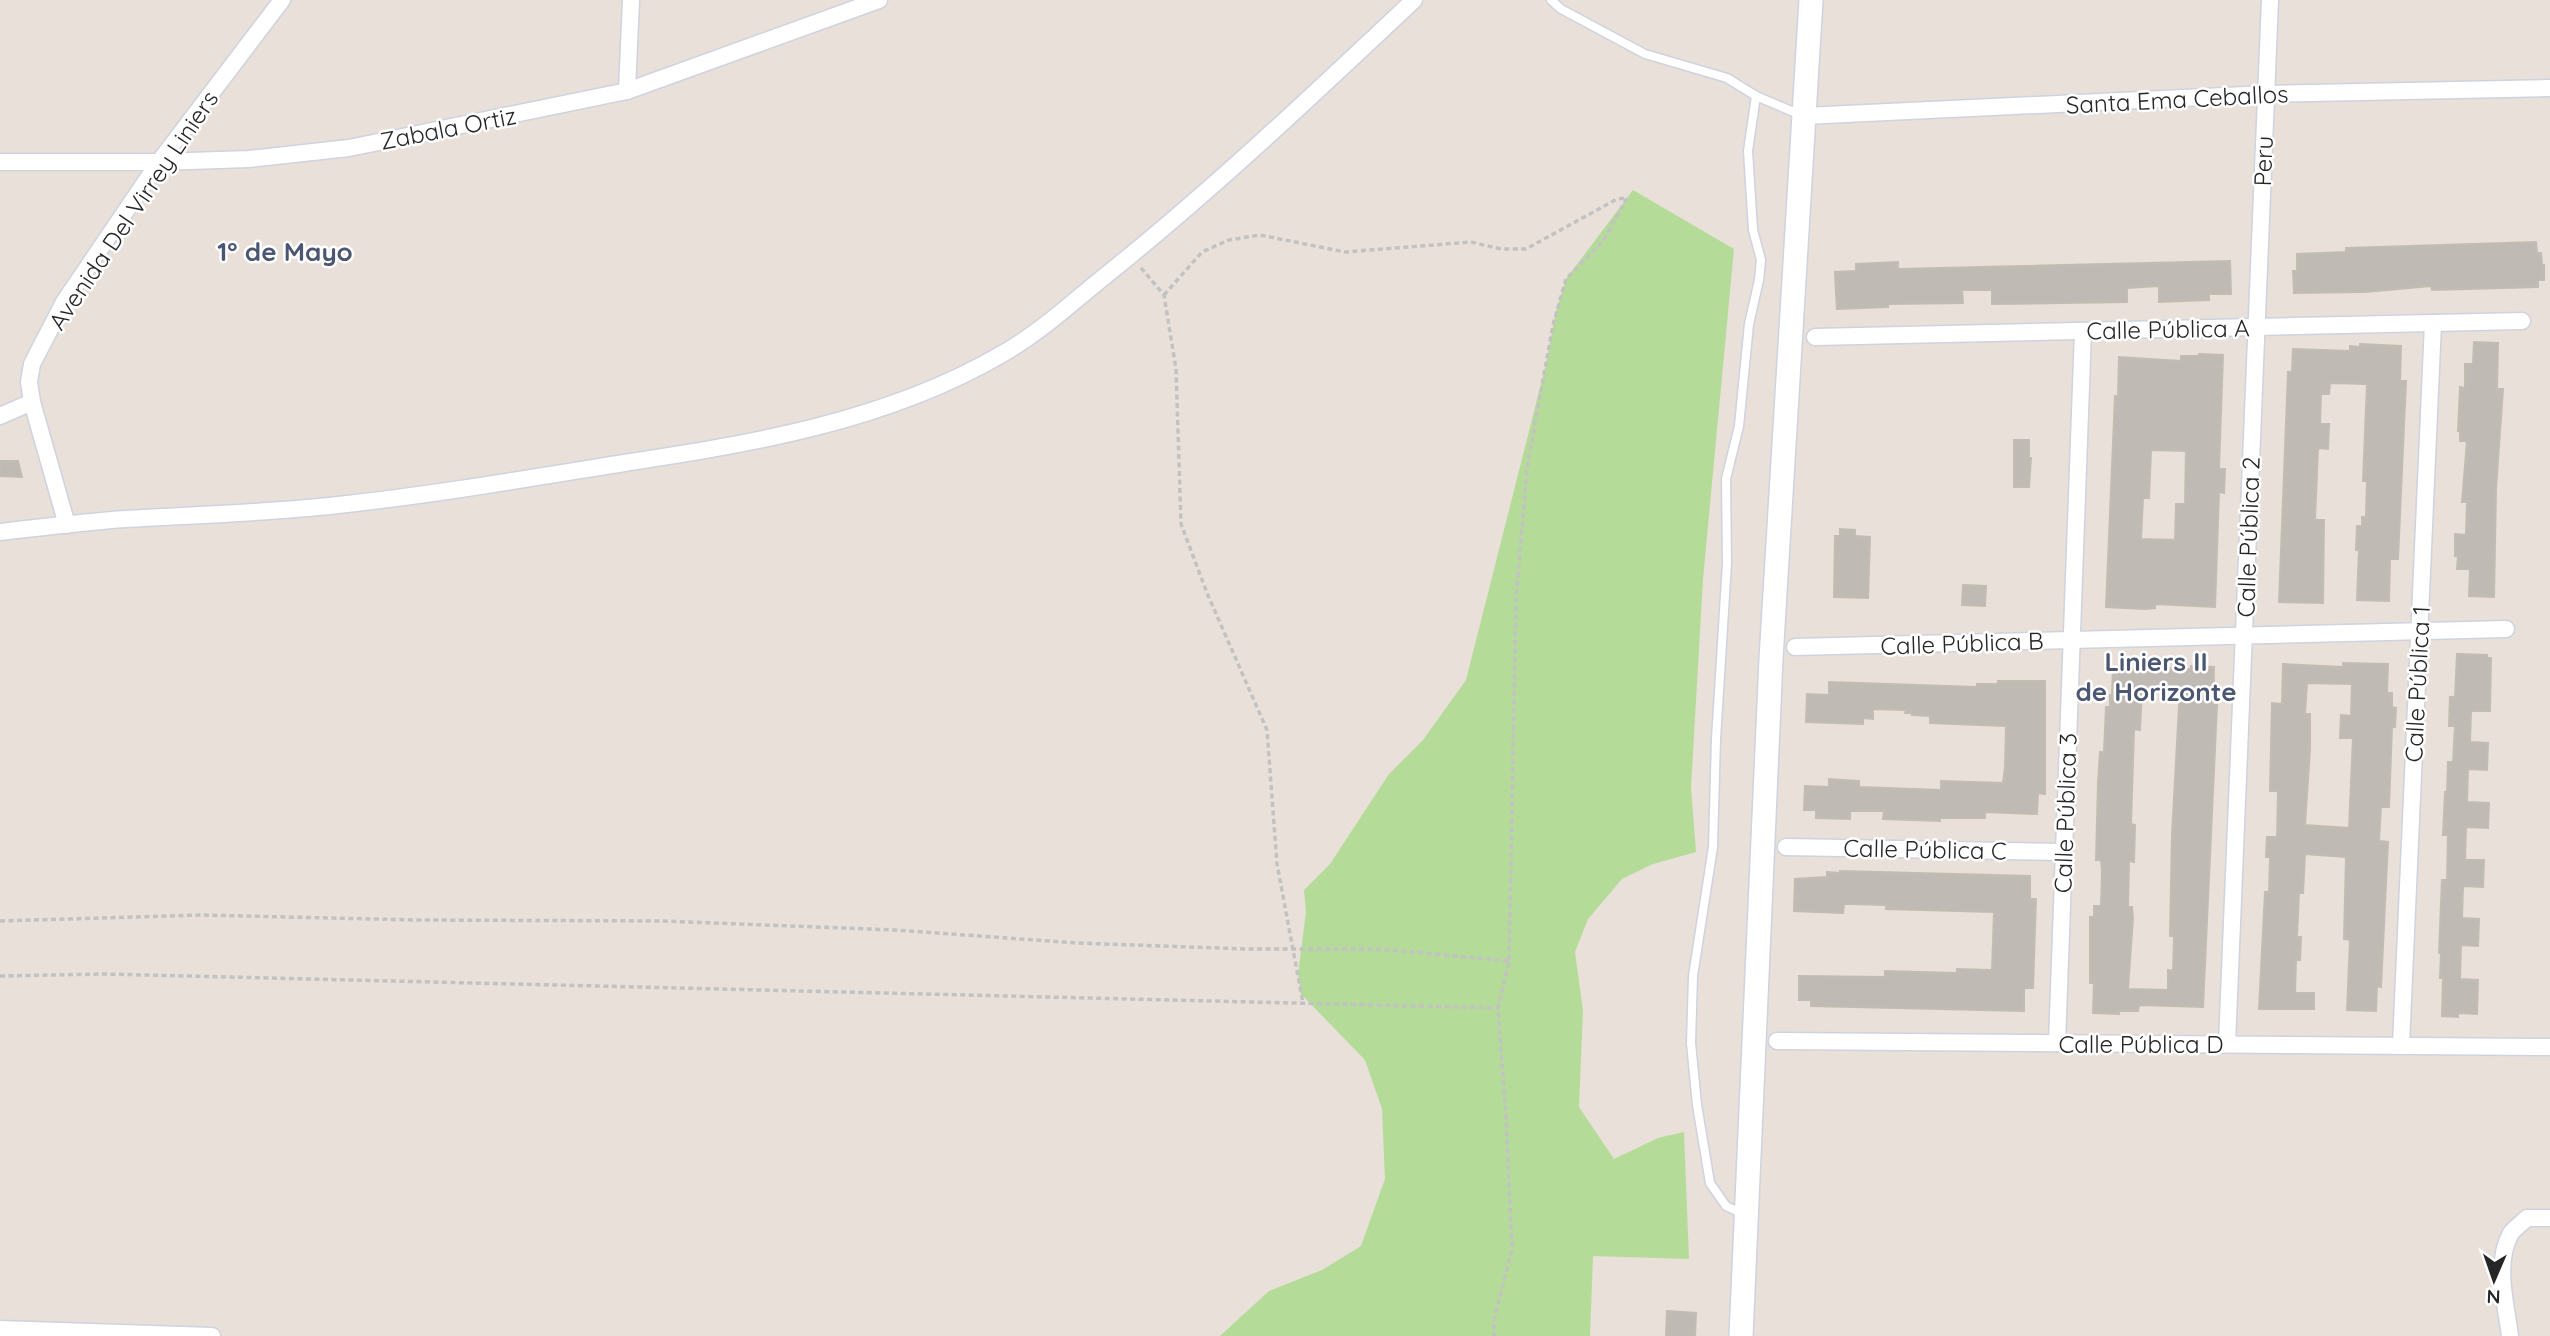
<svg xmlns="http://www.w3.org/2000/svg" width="2550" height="1336" font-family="Quicksand,sans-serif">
<rect width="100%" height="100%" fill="#e8e0d9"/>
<polygon fill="#b5db99" points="1633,190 1734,249 1703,579 1691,788 1696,852 1653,864 1622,879 1588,919 1575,952 1583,1011 1579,1107 1614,1159 1658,1138 1684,1132 1689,1259 1593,1256 1590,1336 1220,1336 1269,1291 1322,1270 1361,1246 1385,1179 1382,1109 1365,1060 1301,994 1298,974 1306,912 1304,890 1330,864 1389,774 1423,740 1466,680 1545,368 1556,311 1566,279"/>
<g fill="#c0bab5" stroke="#c3bcb3" stroke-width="2" fill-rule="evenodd">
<polygon points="2536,242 2537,253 2541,253 2542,265 2544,265 2544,280 2538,280 2538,287 2432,290 2431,286 2365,292 2294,293 2293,271 2297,271 2297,254 2346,252 2346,248"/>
<polygon points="2230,261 2231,294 2209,294 2209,300 2159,302 2159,286 2127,288 2127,302 1992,304 1992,290 1962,290 1963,303 1888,304 1888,307 1837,309 1836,294 1835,272 1856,271 1856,264 1898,262 1898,269"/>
<polygon points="2474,342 2498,343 2497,389 2503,389 2496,489 2494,597 2469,596 2470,569 2457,569 2458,556 2455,556 2455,534 2466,535 2467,502 2462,502 2467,441 2460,441 2460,431 2458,431 2460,387 2465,388 2465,364 2473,364"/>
<polygon points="2360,344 2401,346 2400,381 2406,381 2398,559 2390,559 2389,601 2357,600 2359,550 2356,550 2357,526 2362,526 2362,517 2366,517 2367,481 2363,481 2367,384 2330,383 2329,394 2321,394 2320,424 2329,424 2328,449 2318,448 2315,520 2324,520 2323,603 2279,602 2288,372 2292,372 2293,349 2350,351 2350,346 2360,347"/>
<path d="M2199,354L2223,355L2219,469H2225L2224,493L2219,492L2215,607L2155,604V608L2145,609L2106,607L2115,396H2118L2119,357L2181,361V356H2199ZM2151,450L2186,451L2185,504H2176L2175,540L2141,539L2143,498H2149Z"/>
<polygon points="2014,440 2029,440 2029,458 2031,458 2029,487 2014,487"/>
<polygon points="0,461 18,461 22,477 0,476"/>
<polygon points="1840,529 1855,530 1855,536 1870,537 1868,598 1834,597 1835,536 1840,536"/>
<polygon points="1963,585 1986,586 1985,606 1962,605"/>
<polygon points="2457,654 2487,655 2487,658 2491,658 2490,711 2471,711 2470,742 2488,743 2487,770 2468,769 2467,802 2489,803 2488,828 2466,827 2465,860 2484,860 2483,887 2463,886 2462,918 2479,919 2478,946 2461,945 2460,979 2478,980 2477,1014 2458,1013 2458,1017 2442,1016 2443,978 2440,978 2441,953 2439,953 2442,880 2447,880 2448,835 2443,835 2445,792 2447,792 2448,762 2453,762 2455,726 2449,726 2450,697 2455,697"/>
<path d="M2343,663L2388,664L2387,693H2392V707L2396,708L2395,727H2392L2389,807H2381L2379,841L2388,842L2381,987L2377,986L2376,1011L2347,1010L2350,940L2344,939L2346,857L2305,854L2303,893H2299L2297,937H2301L2300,960H2296L2295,993H2314V1009H2259L2265,892H2269L2270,857H2266L2267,837H2277L2278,791H2270L2272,703L2282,704L2283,664L2343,667ZM2307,683L2352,684L2351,716L2341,715L2340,738H2353L2349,828L2305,825L2310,749V714H2305Z"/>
<path d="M2191,666L2214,667L2213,705H2217L2203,1007L2139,1005L2138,1011H2119V1014L2093,1013L2094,983H2090V917H2094V906H2101L2102,871L2101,860H2096L2098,783L2100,752H2104L2106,707H2110V695H2112L2113,667L2169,672V668L2191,669ZM2142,687L2180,688L2172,834L2170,936H2174L2173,971L2168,970V990L2128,989L2133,918L2132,907H2128L2129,861L2134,862L2135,825L2131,824L2134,729L2140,730Z"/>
<polygon points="1998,681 2045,681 2045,794 2038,793 2037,814 1985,812 1985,818 1940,818 1940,821 1883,819 1884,811 1850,811 1850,819 1816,818 1816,810 1804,810 1805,786 1829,787 1829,779 1859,781 1859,787 1941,790 1941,781 2003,783 2005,767 2006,726 1930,723 1930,716 1912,715 1912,713 1905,713 1906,710 1873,709 1873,719 1863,718 1863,724 1806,722 1807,694 1829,695 1829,682 1977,687 1977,684 1998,684"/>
<polygon points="1840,871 2030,876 2030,899 2036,899 2033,988 2024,988 2024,1011 1811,1006 1811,1000 1799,1000 1799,976 1885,977 1885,971 1957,973 1957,969 1992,970 1994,912 1886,909 1886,905 1853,904 1844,904 1843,913 1794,911 1795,879 1827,877 1827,872 1840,873"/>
<polygon points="1667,1311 1696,1313 1695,1336 1666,1336"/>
</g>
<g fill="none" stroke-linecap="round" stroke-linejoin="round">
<defs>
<g id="lane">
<polyline points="1551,0 1561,9 1645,54 1727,78 1756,96 1801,115"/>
<polyline points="1743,1214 1726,1206 1710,1183 1697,1105 1691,1043 1693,976 1713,847 1716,739 1727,563 1726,479 1739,426 1749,324 1759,280 1761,260 1753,230 1748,151 1756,96"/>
</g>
<g id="street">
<polyline points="627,91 631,0"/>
<polyline points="1804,116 2266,94 2550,88"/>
<polyline points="0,162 159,162 249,159 349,148 627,91 879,0"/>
<polyline points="1815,337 2522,321"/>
<polyline points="32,402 67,525"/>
<polyline points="0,416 32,402 29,382 32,364 64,302 159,162 282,0"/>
<path d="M0,532C42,527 84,522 125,519C196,515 267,513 338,505C431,495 525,479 618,464C749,444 886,422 1002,354C1043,331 1078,297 1115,268C1219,184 1316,92 1414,0"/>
<polyline points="1795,647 2506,629"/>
<polyline points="1786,847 2064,852"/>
<polyline points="1777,1041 2550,1047"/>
<polyline points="2057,1043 2083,331"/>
<polyline points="2227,1044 2270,0"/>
<polyline points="2401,1045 2433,323"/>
<polyline points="0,1329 212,1336"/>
<path d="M2510,1336C2506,1304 2494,1263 2511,1233C2515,1228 2522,1223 2527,1218H2550"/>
</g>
<polyline id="secondary" points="1741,1336 1771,659 1811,0"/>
</defs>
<use href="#lane" stroke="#ced3df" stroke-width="11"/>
<use href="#street" stroke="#ced3df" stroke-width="19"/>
<use href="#secondary" stroke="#ced3df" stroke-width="26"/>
<g stroke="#c2c2c2" stroke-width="3.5" stroke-dasharray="5 3.5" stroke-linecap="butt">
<polyline points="1141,268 1164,295 1176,369 1181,524 1207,593 1267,730 1277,864 1303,1003"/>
<polyline points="1164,295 1202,252 1229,240 1260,235 1345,252 1471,242 1501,249 1526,249 1617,199 1627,198 1603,241 1566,279 1553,325 1527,468 1516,600 1509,961 1498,1008 1506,1117 1512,1249 1494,1320 1494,1336"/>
<polyline points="0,921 201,915 417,920 662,921 895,930 1077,943 1247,949 1380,949 1509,961"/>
<polyline points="0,976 105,974 1498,1008"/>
</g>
<use href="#lane" stroke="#fff" stroke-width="8"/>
<use href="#street" stroke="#fff" stroke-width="16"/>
<use href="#secondary" stroke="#fff" stroke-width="23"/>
</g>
<g text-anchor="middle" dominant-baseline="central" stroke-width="5" stroke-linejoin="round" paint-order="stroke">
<g font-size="24" fill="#262626" stroke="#fff">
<text transform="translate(2177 99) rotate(-3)">Santa Ema Ceballos</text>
<text transform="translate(448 128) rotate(-11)">Zabala Ortiz</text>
<text transform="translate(2263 161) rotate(-88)">Peru</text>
<text transform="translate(133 210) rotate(-56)">Avenida Del Virrey Liniers</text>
<text transform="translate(2168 329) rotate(-1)">Calle Pública A</text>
<text transform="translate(2248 537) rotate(-88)">Calle Pública 2</text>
<text transform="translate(1962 643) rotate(-2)">Calle Pública B</text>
<text transform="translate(2417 684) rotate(-87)">Calle Pública 1</text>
<text transform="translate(2065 813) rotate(-88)">Calle Pública 3</text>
<text transform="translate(1925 849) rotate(1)">Calle Pública C</text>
<text x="2141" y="1044">Calle Pública D</text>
</g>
<g font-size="26" font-weight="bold" fill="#4b5672" stroke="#fff">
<text x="285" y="251">1° de Mayo</text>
<text x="2156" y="661">Liniers II<tspan x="2156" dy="30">de Horizonte</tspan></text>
</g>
</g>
<g transform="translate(2494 1280) rotate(182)" stroke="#ffffff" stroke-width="5" paint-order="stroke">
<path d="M0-5L12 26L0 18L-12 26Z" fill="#262626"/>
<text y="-10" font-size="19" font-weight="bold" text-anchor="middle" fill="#262626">N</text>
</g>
</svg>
